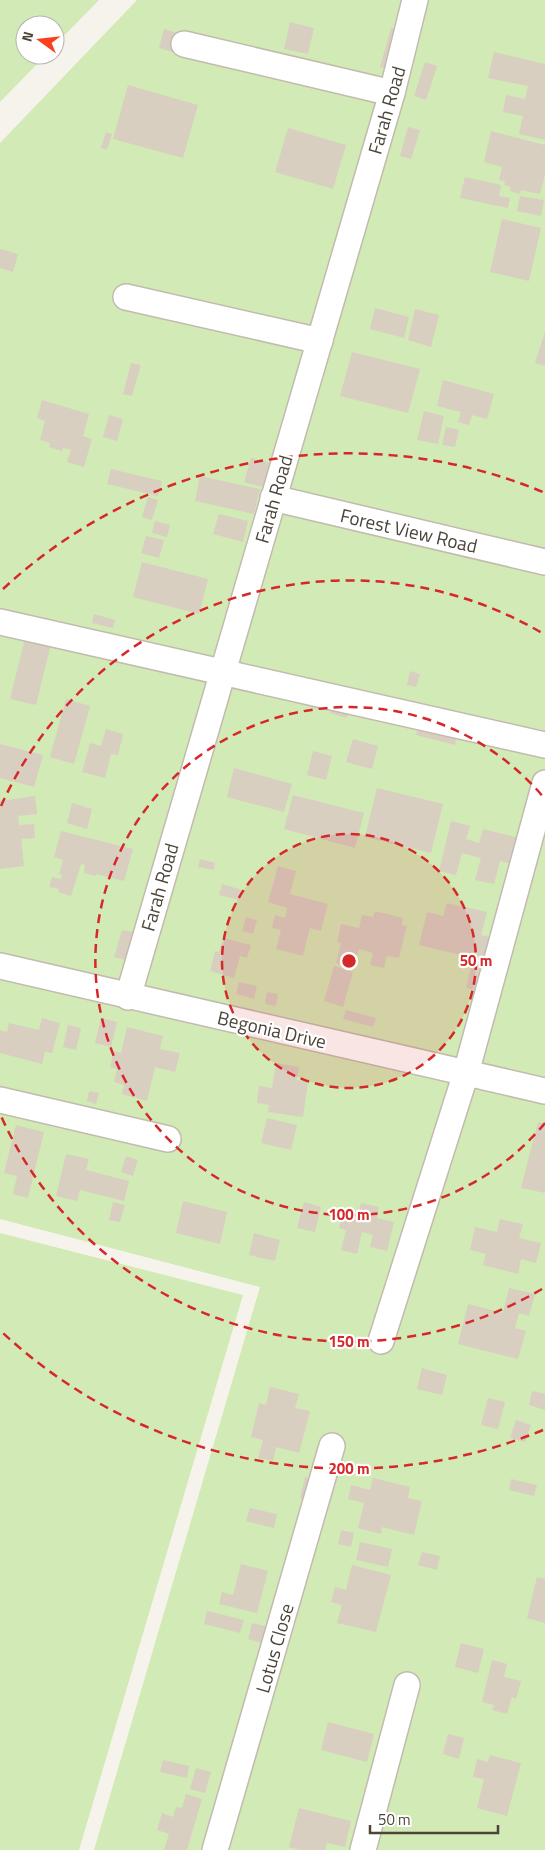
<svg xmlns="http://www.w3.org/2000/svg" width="545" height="1850" font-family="'Titillium Web',sans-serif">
<rect width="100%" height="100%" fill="#f6f3ec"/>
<g fill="#d2eab5">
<polygon points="0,0 99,0 55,45 55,25 25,25 25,55 46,55 0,102"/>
<polygon points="137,0 545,0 545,1850 94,1850 260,1287 0,1219 0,143"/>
<polygon points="0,1233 243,1295 79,1850 0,1850"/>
</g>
<g fill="#d8cfc1">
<polygon points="290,22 314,28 308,54 284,49"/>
<polygon points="391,28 401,31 390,70 380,67"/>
<polygon points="164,29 184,35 179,54 159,48"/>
<polygon points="494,52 545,64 545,140 519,134 523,116 503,112 506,95 525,99 528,86 488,78"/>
<polygon points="425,62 437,66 426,100 414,96"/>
<polygon points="128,85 198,105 183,158 113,139"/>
<polygon points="408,127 420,130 411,159 400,156"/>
<polygon points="288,128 346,145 333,189 275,172"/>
<polygon points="491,131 545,145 545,175 540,194 521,190 520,194 510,191 511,187 504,185 505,181 499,180 502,167 484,162"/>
<polygon points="106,132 112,134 107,150 101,148"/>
<polygon points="465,177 501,185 499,196 510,198 508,208 460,198"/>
<polygon points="520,196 544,200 541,216 517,211"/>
<polygon points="502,219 541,228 529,281 490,272"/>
<polygon points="0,249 18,254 13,272 0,268"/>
<polygon points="375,308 409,317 404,338 370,329"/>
<polygon points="415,309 439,315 431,347 408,340"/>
<polygon points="545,332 545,366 535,363"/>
<polygon points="352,352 420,369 408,413 340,396"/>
<polygon points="131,363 141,365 132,396 123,394"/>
<polygon points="443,380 494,394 487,419 472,415 469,425 458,422 461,412 437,406"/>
<polygon points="42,400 89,414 83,436 92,439 84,467 67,462 71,450 63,448 62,451 49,447 50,443 40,440 45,421 37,418"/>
<polygon points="424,411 444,416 438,444 417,440"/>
<polygon points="109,415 123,419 117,441 103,437"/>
<polygon points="446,427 459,430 455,447 442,445"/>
<polygon points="251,458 270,463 263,487 244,482"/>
<polygon points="111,469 162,481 158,496 107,484"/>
<polygon points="200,476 260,489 254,514 195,501"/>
<polygon points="148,497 158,500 152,520 142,517"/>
<polygon points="219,514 248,521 243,542 213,534"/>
<polygon points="155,521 170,525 167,537 152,533"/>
<polygon points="146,536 164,540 159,558 141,553"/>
<polygon points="142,562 208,579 199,614 133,597"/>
<polygon points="94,614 115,620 113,628 92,623"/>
<polygon points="25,638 51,644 36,705 10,699"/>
<polygon points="410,671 420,674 416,687 407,685"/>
<polygon points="295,694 320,701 318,709 293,702"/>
<polygon points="66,699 90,706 74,764 50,757"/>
<polygon points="333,703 350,707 347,718 330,713"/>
<polygon points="419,725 457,736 455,745 416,735"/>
<polygon points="106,729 123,734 118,755 111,754 105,778 82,772 90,743 101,746"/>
<polygon points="353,739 378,746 372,769 346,762"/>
<polygon points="0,744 43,755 34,787 0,778"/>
<polygon points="313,751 332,756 326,780 307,775"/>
<polygon points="234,768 292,784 284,812 227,797"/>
<polygon points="377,788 443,804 431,853 365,837"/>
<polygon points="293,795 364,813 355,848 284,829"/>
<polygon points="35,796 37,814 18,816 19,825 34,824 35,838 21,839 24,866 0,869 0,801"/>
<polygon points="72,803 92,809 87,829 67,823"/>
<polygon points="451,821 470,826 466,839 479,843 483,829 523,839 516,865 500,861 494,884 475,880 481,858 462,853 456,875 439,871"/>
<polygon points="61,831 133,849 124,881 96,874 96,876 84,873 85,865 81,864 71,896 58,892 59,889 49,887 52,877 61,879 62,875 59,874 63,860 54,857"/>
<polygon points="200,859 215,863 214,870 198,867"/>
<polygon points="278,866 296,871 290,894 328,904 321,931 310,928 303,956 276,949 281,930 272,928 275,915 285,918 287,908 268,902"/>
<polygon points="222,884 242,890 239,900 219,895"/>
<polygon points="447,903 487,912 481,935 491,937 483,992 466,988 473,958 419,945 427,912 443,916"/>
<polygon points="375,911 403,918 402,925 407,926 399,958 387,956 384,968 370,965 373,953 359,949 354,967 336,963 341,943 337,942 341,924 359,928 362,915 373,917"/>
<polygon points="246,917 257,920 253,934 242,931"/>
<polygon points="122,930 134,932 126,960 114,957"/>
<polygon points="223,938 251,945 247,958 240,956 234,978 210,971 215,951 219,952"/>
<polygon points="334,966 353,972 343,1007 324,1001"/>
<polygon points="239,982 257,986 254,999 236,994"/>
<polygon points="267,992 278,994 276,1006 265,1004"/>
<polygon points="346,1010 376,1018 373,1027 343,1019"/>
<polygon points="42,1018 60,1023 52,1053 45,1052 42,1064 0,1053 0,1030 7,1032 9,1023 39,1030"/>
<polygon points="101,1018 117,1022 111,1047 95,1043"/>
<polygon points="68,1025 81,1028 76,1050 63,1047"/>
<polygon points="127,1027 163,1036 160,1049 180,1053 175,1072 155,1067 147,1101 122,1094 124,1085 114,1082 117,1069 110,1067 114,1051 121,1053"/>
<polygon points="276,1063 299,1067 297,1080 308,1082 303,1117 268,1112 269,1105 257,1103 259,1086 272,1088"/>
<polygon points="89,1091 99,1093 96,1104 87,1101"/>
<polygon points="267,1118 297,1125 291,1150 261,1143"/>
<polygon points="538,1122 545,1124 545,1193 521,1188"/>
<polygon points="16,1125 44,1132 28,1198 13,1194 17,1176 4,1173"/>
<polygon points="66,1154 89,1159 86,1170 129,1181 124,1201 80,1190 77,1201 56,1196"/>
<polygon points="126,1156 138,1160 133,1176 121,1172"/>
<polygon points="183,1201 227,1212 220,1244 176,1233"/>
<polygon points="113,1202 125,1205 120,1222 109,1220"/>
<polygon points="304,1202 321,1207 315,1232 297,1228"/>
<polygon points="361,1203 379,1207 377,1218 394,1222 387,1251 370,1247 373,1235 362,1232 357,1254 341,1250 346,1230 339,1228 344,1208 359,1212"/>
<polygon points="500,1219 523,1224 519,1238 541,1243 536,1263 521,1259 518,1274 483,1265 486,1254 470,1250 475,1227 497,1232"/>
<polygon points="254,1233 280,1240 275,1261 249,1255"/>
<polygon points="509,1288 535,1294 529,1316 519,1313 515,1328 526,1331 518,1359 458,1344 468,1304 503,1313"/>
<polygon points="422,1368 447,1375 442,1395 417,1389"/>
<polygon points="270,1387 299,1394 295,1408 310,1411 299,1453 276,1447 273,1461 258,1458 263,1440 251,1437 259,1403 266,1405"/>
<polygon points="532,1391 545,1394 545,1410 529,1405"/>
<polygon points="488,1398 505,1402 498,1429 481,1425"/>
<polygon points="516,1420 531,1425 525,1442 510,1438"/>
<polygon points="305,1477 318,1480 312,1502 300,1498"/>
<polygon points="373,1478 410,1487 408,1498 422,1501 414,1535 382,1527 381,1534 358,1528 364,1503 348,1499 351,1485 370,1490"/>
<polygon points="511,1479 537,1485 534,1496 509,1490"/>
<polygon points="250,1508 277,1514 274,1528 246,1521"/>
<polygon points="341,1530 354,1533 351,1547 338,1544"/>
<polygon points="360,1542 392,1549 388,1567 356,1560"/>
<polygon points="422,1552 440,1556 437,1570 418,1565"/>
<polygon points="241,1564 268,1571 257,1613 219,1604 222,1592 233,1595"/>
<polygon points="352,1565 391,1575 376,1632 337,1623 342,1605 331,1602 335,1587 346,1590"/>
<polygon points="537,1577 545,1579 545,1623 527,1618"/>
<polygon points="207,1611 244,1620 240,1633 204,1624"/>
<polygon points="252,1623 270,1627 266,1644 248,1639"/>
<polygon points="461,1643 484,1649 478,1673 455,1667"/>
<polygon points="492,1660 507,1664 504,1677 521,1681 516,1699 512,1697 507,1714 492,1710 494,1705 482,1702"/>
<polygon points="328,1722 374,1734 367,1762 321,1750"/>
<polygon points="448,1734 464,1738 459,1759 443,1754"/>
<polygon points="490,1755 521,1763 507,1816 477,1808 484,1779 473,1777 477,1759 488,1762"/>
<polygon points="163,1760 189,1766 187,1778 160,1772"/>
<polygon points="196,1768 211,1772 205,1793 190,1789"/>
<polygon points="186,1794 202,1799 187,1850 164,1850 169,1834 157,1830 162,1813 173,1817 176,1807 182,1808"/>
<polygon points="299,1808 351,1821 345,1847 327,1843 325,1850 300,1850 289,1847"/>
</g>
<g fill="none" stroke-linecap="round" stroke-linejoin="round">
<defs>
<g id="minor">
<polyline points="184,44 392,93"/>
<polyline points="126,297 320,341"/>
<polyline points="273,498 545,562"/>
<polyline points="0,622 545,745"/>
<polyline points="0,966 545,1091"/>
<polyline points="128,997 392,93 415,0"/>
<polyline points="0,1100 168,1139"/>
<polyline points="381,1341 466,1073 545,783"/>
<polyline points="215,1850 332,1446"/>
<polyline points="363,1850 407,1685"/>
</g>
</defs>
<use href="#minor" stroke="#c2bbae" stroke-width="28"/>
<use href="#minor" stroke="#fff" stroke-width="25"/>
</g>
<circle cx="349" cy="961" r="127" fill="#d62828" fill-opacity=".12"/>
<g fill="none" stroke="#d62828" stroke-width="2.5" stroke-dasharray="9 6">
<circle cx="349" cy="961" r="127"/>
<path d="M545 1123A254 254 0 1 1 545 799"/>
<path d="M542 1289A381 381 0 0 1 1 1116M1 806A381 381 0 0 1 542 633"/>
<path d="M543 1430A508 508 0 0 1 3 1333M3 589A508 508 0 0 1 543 492"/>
</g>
<g text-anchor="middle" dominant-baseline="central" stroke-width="4.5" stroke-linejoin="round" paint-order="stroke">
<g font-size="19" fill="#4b4439" stroke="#fff">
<text transform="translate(386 110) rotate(-74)">Farah Road</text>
<text transform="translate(273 499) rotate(-74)">Farah Road</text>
<text transform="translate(409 530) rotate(13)">Forest View Road</text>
<text transform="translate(159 887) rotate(-74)">Farah Road</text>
<text transform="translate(272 1029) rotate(13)">Begonia Drive</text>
<text transform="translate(274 1648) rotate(-74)">Lotus Close</text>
</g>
</g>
<circle cx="349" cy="961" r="8" fill="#d62828" stroke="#fff" stroke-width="2.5"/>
<g font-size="15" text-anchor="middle" font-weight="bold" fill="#d62828" stroke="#fff" stroke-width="4.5" stroke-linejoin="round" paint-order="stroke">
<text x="476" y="966">50 m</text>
<text x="349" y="1220">100 m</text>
<text x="349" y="1347">150 m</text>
<text x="349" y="1474">200 m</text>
</g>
<g transform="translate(40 40) rotate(285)"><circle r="24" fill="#ffffff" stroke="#b7b4b0"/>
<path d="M0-4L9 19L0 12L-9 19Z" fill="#fc3f1d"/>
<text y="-8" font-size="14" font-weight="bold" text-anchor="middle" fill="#4b4439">N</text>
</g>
<path d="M370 1825v8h128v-8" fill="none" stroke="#4b4439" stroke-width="2.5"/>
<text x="378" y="1825" font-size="15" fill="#4b4439" stroke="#ffffff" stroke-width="4" paint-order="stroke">50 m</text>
</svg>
